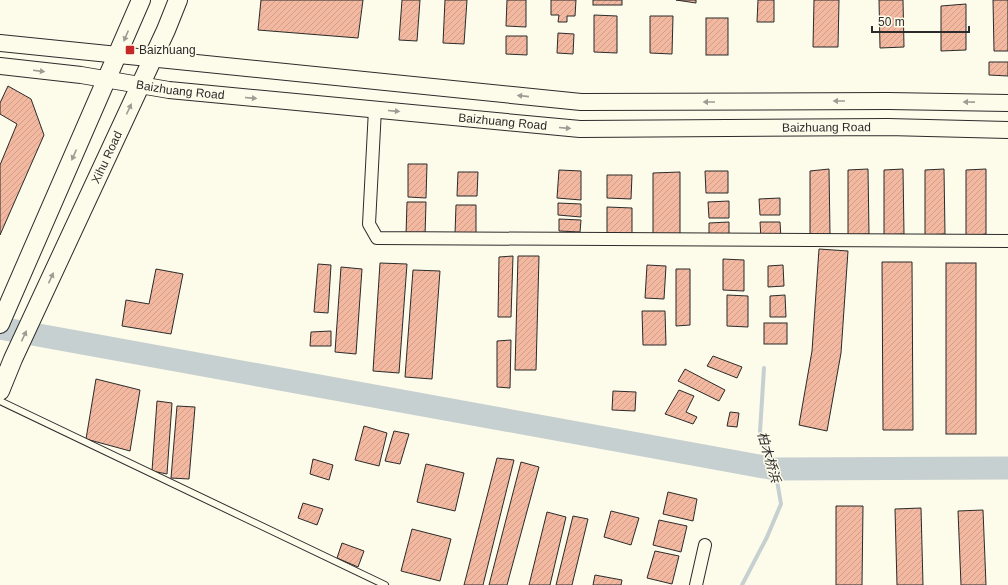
<svg xmlns="http://www.w3.org/2000/svg" width="1008" height="585" font-family="Arial,'Noto Sans SC',sans-serif">
<defs>
<pattern id="building-hatch" width="6" height="6" patternUnits="userSpaceOnUse"><rect width="6" height="6" fill="#f2b8a0"/><path d="M-1 1l2-2M0 6l6-6M5 7l2-2" fill="none" stroke="#d09e8a"/></pattern>
</defs>
<rect width="100%" height="100%" fill="#fdfbea"/>
<g fill="none" stroke-linecap="round" stroke-linejoin="round">
<polyline stroke="#c7d0d0" stroke-width="4" points="742,585 767,537 781,504 775,469 760,432 764,368"/>
<polyline stroke="#c7d0d0" stroke-width="23" points="0,328 775,469 1008,468"/>
</g>
<g fill="url(#building-hatch)" stroke="#2b2b2b">
<polygon points="261,0 363,0 358,38 258,30"/>
<polygon points="402,0 420,0 417,41 399,40"/>
<polygon points="445,0 467,0 464,44 443,43"/>
<polygon points="507,0 526,0 526,27 506,26"/>
<polygon points="551,0 576,0 575,16 567,16 567,22 558,22 559,15 551,15"/>
<rect x="593" y="0" width="29" height="5"/>
<polygon points="676,0 696,0 696,3"/>
<polygon points="758,0 774,0 774,22 757,22"/>
<polygon points="814,0 839,0 838,47 813,47"/>
<polygon points="879,0 903,0 904,47 880,48"/>
<polygon points="993,0 1008,0 1008,51 994,51"/>
<polygon points="966,4 966,50 941,51 941,6"/>
<polygon points="594,15 617,16 617,53 594,52"/>
<polygon points="650,16 673,16 672,54 650,53"/>
<rect x="706" y="18" width="22" height="37"/>
<polygon points="558,33 574,34 573,54 557,53"/>
<polygon points="506,36 527,36 527,55 506,54"/>
<polygon points="989,62 1008,62 1008,76 989,75"/>
<polygon points="8,86 31,99 44,135 0,235 0,165 17,124 0,114 0,103"/>
<polygon points="408,164 427,164 426,198 408,197"/>
<polygon points="829,169 830,234 810,236 810,171"/>
<polygon points="868,169 869,234 848,235 848,170"/>
<polygon points="903,169 904,234 884,235 884,170"/>
<polygon points="944,169 945,234 925,235 925,170"/>
<polygon points="986,169 986,234 966,236 966,170"/>
<polygon points="559,170 581,171 581,200 557,198"/>
<polygon points="705,171 728,171 728,193 706,193"/>
<polygon points="458,172 478,172 477,196 457,196"/>
<polygon points="680,172 680,238 653,238 653,173"/>
<polygon points="607,175 632,175 631,199 607,198"/>
<polygon points="780,198 780,215 760,215 759,199"/>
<polygon points="729,201 729,218 709,218 708,202"/>
<polygon points="407,202 426,202 425,236 406,235"/>
<polygon points="558,203 581,204 581,217 558,215"/>
<polygon points="456,205 476,205 476,234 455,234"/>
<polygon points="607,207 632,208 632,236 607,235"/>
<polygon points="559,219 581,220 580,232 559,231"/>
<polygon points="729,222 729,239 709,239 709,223"/>
<polygon points="760,222 780,222 781,239 761,239"/>
<polygon points="819,249 848,251 841,353 827,431 799,425 812,351"/>
<polygon points="513,256 511,317 498,317 499,257"/>
<polygon points="518,256 539,256 536,370 515,370"/>
<polygon points="723,259 744,260 744,291 723,290"/>
<polygon points="882,262 912,262 913,430 883,430"/>
<polygon points="380,263 407,264 399,373 373,371"/>
<rect x="946" y="263" width="30" height="171"/>
<polygon points="318,264 331,265 328,313 314,312"/>
<polygon points="647,265 666,266 664,299 645,298"/>
<polygon points="783,265 784,286 768,287 768,266"/>
<polygon points="341,267 362,269 356,354 335,352"/>
<polygon points="156,269 183,274 171,334 122,326 126,300 149,304"/>
<polygon points="676,269 690,269 690,325 676,326"/>
<polygon points="413,270 440,271 432,379 405,377"/>
<polygon points="727,295 748,296 748,327 727,326"/>
<polygon points="785,295 786,317 770,317 770,296"/>
<polygon points="642,311 665,311 666,345 643,345"/>
<rect x="764" y="323" width="23" height="21"/>
<polygon points="331,331 331,346 310,346 311,332"/>
<polygon points="511,340 510,388 497,387 497,341"/>
<polygon points="713,356 742,367 737,378 707,366"/>
<polygon points="685,369 725,390 719,401 678,381"/>
<polygon points="96,379 140,390 130,451 86,439"/>
<polygon points="679,390 694,396 686,412 697,417 693,424 665,414"/>
<polygon points="613,391 636,392 635,411 612,410"/>
<polygon points="157,401 172,403 167,474 152,471"/>
<polygon points="177,406 195,407 189,479 171,478"/>
<polygon points="730,412 739,413 737,427 727,426"/>
<polygon points="364,426 387,433 379,466 355,460"/>
<polygon points="394,431 409,434 400,464 385,461"/>
<polygon points="497,458 514,460 483,585 464,585"/>
<polygon points="313,459 333,465 329,480 310,474"/>
<polygon points="521,462 539,467 507,585 489,585"/>
<polygon points="426,464 464,473 455,511 417,502"/>
<polygon points="668,492 697,499 693,521 663,514"/>
<polygon points="303,503 323,509 317,525 298,518"/>
<polygon points="836,506 863,506 862,585 836,585"/>
<polygon points="921,508 923,585 897,585 895,509"/>
<polygon points="983,510 986,585 961,585 958,511"/>
<polygon points="611,511 639,518 631,545 604,537"/>
<polygon points="547,512 566,517 550,585 529,585"/>
<polygon points="573,516 588,519 572,585 556,585"/>
<polygon points="659,520 687,526 681,552 653,545"/>
<polygon points="412,529 451,539 440,581 401,571"/>
<polygon points="342,543 364,551 358,567 337,558"/>
<polygon points="655,551 679,556 672,584 647,578"/>
<polygon points="595,575 622,580 621,585 593,585"/>
</g>
<g fill="none" stroke-linecap="round" stroke-linejoin="round">
<defs>
<polyline id="lane" points="0,401 385,585"/>
<g id="street">
<polyline points="375,109 369,224 377,238 1008,241"/>
<polyline points="696,585 705,545"/>
</g>
<g id="secondary">
<polyline points="0,43 581,102 888,101 1008,103"/>
<path id="s1" d="M0,66L81,75L169,90L580,129L888,127L1008,130"/>
</g>
<g id="primary">
<polyline points="0,324 141,0"/>
<path id="s2" d="M0,391L13,359L166,30L178,0"/>
</g>
</defs>
<use href="#lane" stroke="#2b2b2b" stroke-width="8"/>
<use href="#street" stroke="#2b2b2b" stroke-width="14"/>
<use href="#secondary" stroke="#2b2b2b" stroke-width="18"/>
<use href="#primary" stroke="#2b2b2b" stroke-width="20"/>
<use href="#lane" stroke="#fdfbea" stroke-width="6"/>
<use href="#street" stroke="#fdfbea" stroke-width="12"/>
<use href="#secondary" stroke="#fdfbea" stroke-width="16"/>
<use href="#primary" stroke="#fdfbea" stroke-width="18"/>
</g>
<defs><path id="oneway-solid" d="M-6-.8H1V-3.2L6.5 0L1 3.2V.8H-6Z"/></defs>
<g fill="#9e9d94">
<use href="#oneway-solid" transform="translate(126 36) rotate(113)"/>
<use href="#oneway-solid" transform="translate(39 71) rotate(7)"/>
<use href="#oneway-solid" transform="translate(523 96) rotate(-174)"/>
<use href="#oneway-solid" transform="translate(251 98) rotate(5)"/>
<use href="#oneway-solid" transform="translate(839 101) rotate(180)"/>
<use href="#oneway-solid" transform="translate(709 102) rotate(180)"/>
<use href="#oneway-solid" transform="translate(969 102) rotate(-179)"/>
<use href="#oneway-solid" transform="translate(129 109) rotate(-65)"/>
<use href="#oneway-solid" transform="translate(394 111) rotate(5)"/>
<use href="#oneway-solid" transform="translate(565 128) rotate(5)"/>
<use href="#oneway-solid" transform="translate(74 155) rotate(114)"/>
<use href="#oneway-solid" transform="translate(51 278) rotate(-65)"/>
<use href="#oneway-solid" transform="translate(24 336) rotate(-65)"/>
</g>
<rect fill="#c62828" stroke="#fdfbea" stroke-width="1.5" x="125" y="45" width="10" height="10" rx="2"/>
<g text-anchor="middle" dominant-baseline="central" stroke-width="3" stroke-linejoin="round" paint-order="stroke">
<g font-size="12" fill="#2b2b2b" stroke="#fdfbea" text-anchor="start">
<text x="139" y="50">Baizhuang</text>
</g>
<g font-size="12" fill="#2b2b2b" stroke="#fdfbea">
<text stroke="none"><textPath href="#s1" startOffset="182">Baizhuang Road</textPath></text>
<text stroke="none"><textPath href="#s1" startOffset="506">Baizhuang Road</textPath></text>
<text stroke="none"><textPath href="#s1" startOffset="830">Baizhuang Road</textPath></text>
<text stroke="none"><textPath href="#s2" startOffset="257">Xihu Road</textPath></text>
</g>
<g font-size="13" font-style="italic" fill="#2b2b2b" stroke="#fdfbea">
<text transform="translate(769 457) rotate(74)">柏木桥浜</text>
</g>
</g>
<path d="M872 26v6h97v-6" fill="none" stroke="#2b2b2b" stroke-width="2"/>
<text x="878" y="26" font-size="12" fill="#2b2b2b" stroke="#fdfbea" stroke-width="3" paint-order="stroke">50 m</text>
</svg>
